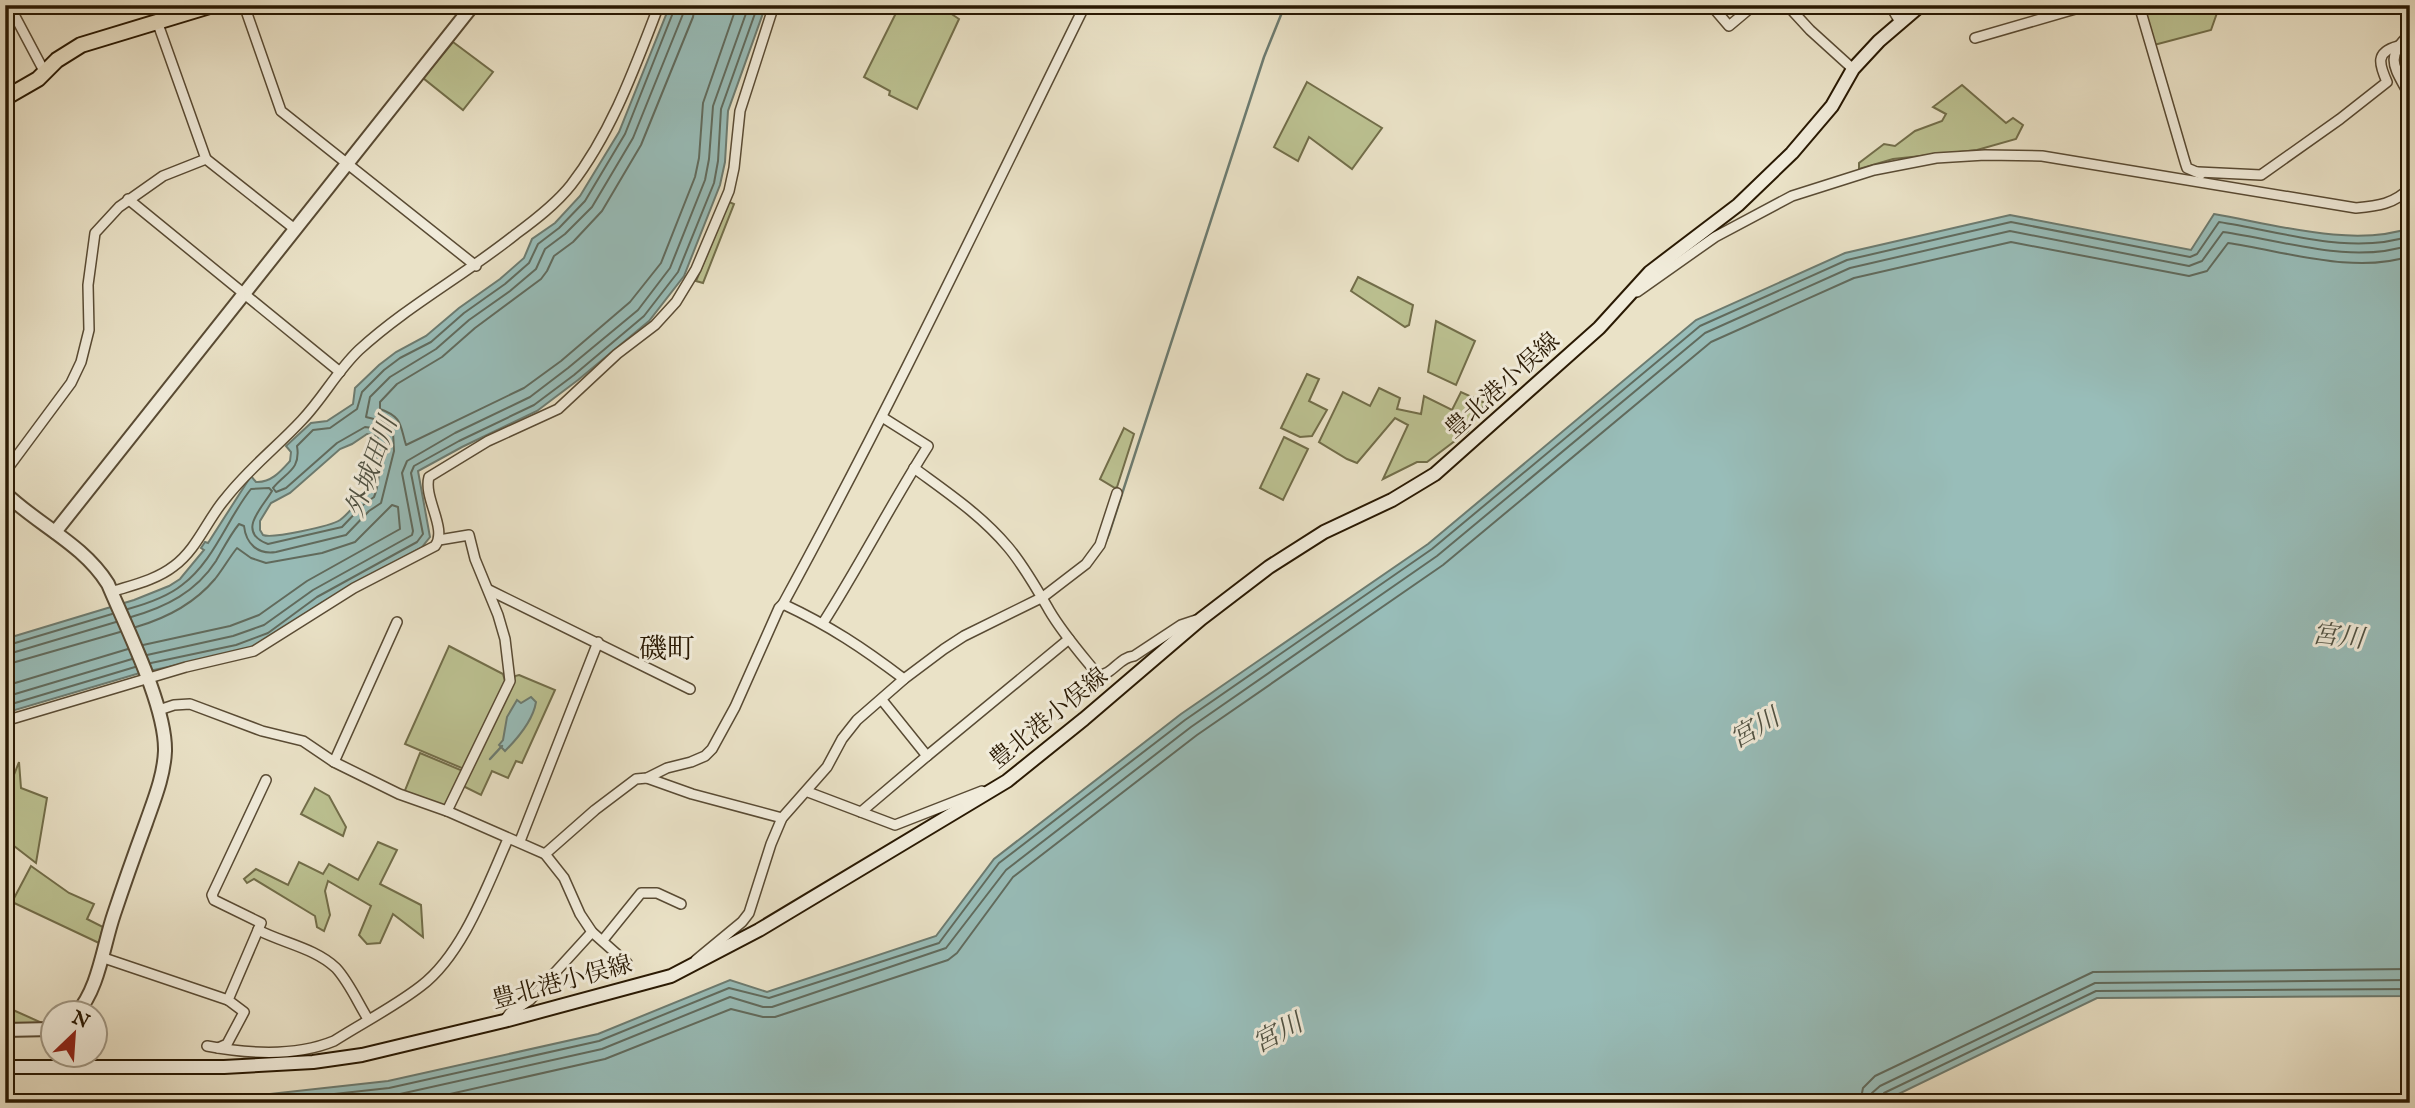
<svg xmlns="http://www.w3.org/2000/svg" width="2415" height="1108" font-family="'IM FELL English','Noto Serif JP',serif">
<rect width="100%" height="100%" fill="#eae2c7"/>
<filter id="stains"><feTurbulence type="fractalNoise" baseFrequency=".00286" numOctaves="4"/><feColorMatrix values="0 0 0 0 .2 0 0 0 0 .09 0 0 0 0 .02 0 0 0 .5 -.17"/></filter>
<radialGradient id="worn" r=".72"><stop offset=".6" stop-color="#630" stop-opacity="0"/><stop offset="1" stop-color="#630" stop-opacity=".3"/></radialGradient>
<g fill="#bcc292" stroke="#726e4a" stroke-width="2">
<polygon points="900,5 938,5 959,19 917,109 889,95 890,91 864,77"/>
<polygon points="2142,5 2220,5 2222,12 2217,13 2211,30 2154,45"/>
<polygon points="453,42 493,72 463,110 423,78"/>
<polygon points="1307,82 1382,128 1352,169 1309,137 1298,161 1274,147"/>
<polygon points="1962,85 2006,123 2013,118 2023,125 2016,139 1977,150 1893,159 1859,169 1859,163 1884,144 1895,146 1915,131 1942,121 1946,114 1933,107"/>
<polygon points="729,202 734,204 703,283 696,281"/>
<polygon points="1358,277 1413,305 1409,325 1405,327 1351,291"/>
<polygon points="1436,321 1475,341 1456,385 1428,372"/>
<polygon points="1307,374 1319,379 1309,401 1327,410 1312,436 1300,437 1281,428"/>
<polygon points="1379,388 1400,398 1397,409 1421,414 1424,396 1452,410 1461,392 1485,403 1468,431 1427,462 1417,462 1383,479 1408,425 1395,418 1357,463 1347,459 1319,442 1343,392 1370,406"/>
<polygon points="1124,428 1134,434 1117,487 1115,488 1100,479"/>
<polygon points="1284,437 1308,449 1283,500 1260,488"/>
<polygon points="449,646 503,674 505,681 464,769 405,744"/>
<polygon points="519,675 555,690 522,763 516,761 508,778 492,771 481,795 463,786 515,676"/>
<polygon points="420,753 463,771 447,804 443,807 404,793"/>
<polygon points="19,762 21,788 47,798 36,863 5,839 5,798"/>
<polygon points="315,788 329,796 346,827 343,836 301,814"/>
<polygon points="378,842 397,850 380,884 421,905 423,937 393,914 380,943 367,944 359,935 371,906 328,881 325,891 330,915 324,931 317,927 315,916 254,879 247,883 244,879 256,869 288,885 299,862 323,874 329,864 358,880"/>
<polygon points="31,866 69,893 94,904 87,919 103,927 99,943 12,902"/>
<polygon points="13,1010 40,1022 39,1023 5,1024 5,1015 10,1016"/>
</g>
<g fill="#98bdb9" stroke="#6c7b70" stroke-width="2" fill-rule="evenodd">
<path d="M670,5H766L728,111L725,162L720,185L684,276L649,321L578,380L537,411L462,447L418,471L430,537L422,547L321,603L272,639L238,652L140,673L5,713V639L134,600L169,586L180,579L204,550L201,548L205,542L208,543L251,476L256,482C271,483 281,471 290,461L291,452L286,446L311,423L327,421L353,404L355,388L379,365L396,352L426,336L459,308L500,279L524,258L532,239L555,223L580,196L619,132ZM367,434L378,436C379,453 373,475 369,492C357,500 351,512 340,520C331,526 272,539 263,535L260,530V521L271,503L290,493L340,449L352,444Z"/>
<path d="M2214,214C2273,224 2353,248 2410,228V996L2097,998L1880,1103H187L388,1081L598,1034L730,980L767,992L936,936L994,859L1181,714L1428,544L1696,320L1845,253L2010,215L2191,250Z"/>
<path d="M531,697L536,702C533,721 518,738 505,751L499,745L503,740L507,717L517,700L521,703Z"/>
</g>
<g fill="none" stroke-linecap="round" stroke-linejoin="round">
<g stroke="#606b5e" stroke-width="2">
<path d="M695,5L693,17L641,145L602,211L573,242L554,256L547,271L541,279L475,328L442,357L397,384L380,402V409C403,417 400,426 406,445L524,388L561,361L630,302L661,263L695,177L699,158L703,103L737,5"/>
<path d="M128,609C146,604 167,597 182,585C214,561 227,519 251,489L269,488L272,491C263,507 235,532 268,544L342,527L363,505L374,497C379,486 378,474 381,462C384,450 390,440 380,429L365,427L337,443L286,488L276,492L273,488C286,472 301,470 297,446L313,430L330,428L357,409L362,392L384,370L400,358L431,342L464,313L505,284L529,263L538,244L559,228L585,201L625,134L676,5"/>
<path d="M131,617C166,607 196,592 216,561C223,549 230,535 239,524L244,526C246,544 258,555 276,552L346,535L369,511L381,503L394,451L393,432L386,422L366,417L370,397L390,377L436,349L469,320L510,291L536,269L545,249L565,234L592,207L633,138L683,14L684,5"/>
<path d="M136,627C167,618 194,604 215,579C223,569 229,558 237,548L251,558L266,563L322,553L355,542L392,505L398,507L400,529L307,581L259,615L230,626L143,645"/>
<polyline points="5,646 112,614"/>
<polyline points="5,655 116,622"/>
<polyline points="147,655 233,636 264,625 313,590 412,535 413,531 402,473 407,461 455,433 530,397 568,368 638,310 670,268 705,180 709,159 713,106 749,5"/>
<polyline points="151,663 236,645 268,633 317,597 417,542 423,534 411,473 414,466 459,441 534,405 574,375 644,316 678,272 714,183 718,161 721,109 758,5"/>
<polyline points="5,665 120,632"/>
<polyline points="5,686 128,649"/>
<polyline points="5,697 132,659"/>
<polyline points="5,706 135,667"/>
<path d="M251,1103L389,1088L599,1041L729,988L769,998L939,943L999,863L1185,720L1432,549L1700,326L1847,260L2011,222L2190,257L2197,254L2219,222C2280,231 2350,256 2410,236"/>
<path d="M331,1103L391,1096L602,1049L730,997L763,1007H772L946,948L1006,870L1191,727L1437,556L1705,333L1850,268L2010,231L2189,266L2202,261L2223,232C2282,240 2351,265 2410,245"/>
<path d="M410,1103L605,1059L731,1009L763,1017H775L948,960L957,953L1013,877L1197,735L1443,565L1711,342L1854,278L2011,242L2189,276L2207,271L2228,243C2284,251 2355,275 2410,256"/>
<polyline points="1860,1103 1863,1088 1875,1076 2093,972 2410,969"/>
<polyline points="1871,1103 1872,1093 1880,1086 2095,983 2410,980"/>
<polyline points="1880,1103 1884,1093 2096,991 2410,989"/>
</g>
<g stroke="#6c7b70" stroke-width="2.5">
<path d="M1065,585C1085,571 1100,558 1109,534L1264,57L1285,5"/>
<polyline points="490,759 502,746"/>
</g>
<defs>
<g id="minor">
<polyline points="9,5 44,71"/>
<polyline points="244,5 281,111 476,266"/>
<polyline points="1711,5 1729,26 1754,5"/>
<polyline points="1787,5 1810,30 1853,69"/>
<polyline points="1890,5 1900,22"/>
<polyline points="2139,5 2185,162 2187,168 2201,174"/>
<path d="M2410,34C2382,59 2397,70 2410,97"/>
<polyline points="1975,38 2089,5"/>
<polyline points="206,159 296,230"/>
<path d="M2198,172L2261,175L2340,119L2387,82C2379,64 2375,52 2398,46"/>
<polyline points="128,199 340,372"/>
<path d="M1637,292L1715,237L1792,196L1874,170L1936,158L1985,155L2042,156L2356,208C2378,206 2394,204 2410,188"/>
<path d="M914,468C948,493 981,515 1008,547C1024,566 1037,589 1049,610C1063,634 1081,654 1098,675C1113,675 1119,657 1134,656L1181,625L1196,620"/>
<polyline points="5,472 71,383 81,362 89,330 88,285 95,233 119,207 163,176 206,159 158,24"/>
<polyline points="439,540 469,535 475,559 498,615 505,639 510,681 447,811"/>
<polyline points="489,590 690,689"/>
<path d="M111,592C133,585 156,580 174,566C197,549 207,520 225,499C248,469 277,447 302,420C323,398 337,371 359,350C407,306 465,275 516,234C535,220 556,204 571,185C612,132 635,67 659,5"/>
<path d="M783,604C830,626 863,648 904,679"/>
<path d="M823,623C860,565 891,504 928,446L882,417"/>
<polyline points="882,700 927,756 1069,639"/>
<polyline points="159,710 174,705 190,704 262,731 303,741 334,762 399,794 447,811 545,854 564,878 580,914 592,932 627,963"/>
<path d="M5,721L186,667L254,651L354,588L435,546C448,529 423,498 429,477L488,441L558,409L617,354L655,325L676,302L696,269L729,191L734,168L740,111L774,5"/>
<polyline points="334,762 397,622"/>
<polyline points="647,778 692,794 782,818"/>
<polyline points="808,792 895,825 982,791"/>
<polyline points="861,812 927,756"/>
<polyline points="520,841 598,642"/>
<path d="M545,854L595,810L636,779L647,778L667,768L691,762L705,756L712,749L735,707L779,608L783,604C890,408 986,206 1085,5"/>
<path d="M258,930C283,943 315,948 336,968C349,982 358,1003 368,1019"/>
<polyline points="603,940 641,893 657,893 681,904"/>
<polyline points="101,957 228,1000"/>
<polyline points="696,960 742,922 749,913 771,844 782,818 827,767 842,739 857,720 904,679 944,649 964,636 1043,597 1086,564 1100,545 1117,493"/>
<polyline points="504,1021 510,1013 530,1000 592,932"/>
<path d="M207,1046C249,1054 295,1057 334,1041C362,1023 394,1007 421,986C463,954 487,886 508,839"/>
<polyline points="218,1048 227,1044 244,1012 228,1000 261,923 214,900 212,895 266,780"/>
</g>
<g id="tertiary">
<path d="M5,493C38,525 83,544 108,584C126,627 166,706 165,751C164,776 154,800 146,823C135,853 124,884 114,914C103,946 99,989 76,1014"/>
<polyline points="55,532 473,5"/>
<polyline points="5,1030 52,1029"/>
</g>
<polyline id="secondary" points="5,1067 224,1067 313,1062 362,1055 504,1021 671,976 759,930 1007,781 1084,719 1201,619 1269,567 1324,532 1392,500 1435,474 1599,328 1650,272 1738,205 1792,153 1832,106 1853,69 1879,41 1921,5"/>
<polyline id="primary" points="5,98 38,79 57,60 81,45 213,5"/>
</defs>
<use href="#minor" stroke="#594b34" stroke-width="12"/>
<use href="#tertiary" stroke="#594b34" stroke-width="16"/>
<use href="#secondary" stroke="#291903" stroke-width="16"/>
<use href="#primary" stroke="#291903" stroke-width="18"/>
<use href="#minor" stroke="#f1ecdb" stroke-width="9"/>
<use href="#tertiary" stroke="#f1ecdb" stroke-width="12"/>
<use href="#secondary" stroke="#f1ecdb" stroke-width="12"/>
<use href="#primary" stroke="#eae2c7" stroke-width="14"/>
</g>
<g text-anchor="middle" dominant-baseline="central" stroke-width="6" stroke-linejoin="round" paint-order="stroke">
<g font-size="24" fill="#291903" stroke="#f1ecdb">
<text transform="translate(1503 386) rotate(-42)">豊北港小俣線</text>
<text transform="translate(1049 719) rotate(-39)">豊北港小俣線</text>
<text transform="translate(562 983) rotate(-15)">豊北港小俣線</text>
</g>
<g font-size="26" font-style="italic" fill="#505243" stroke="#f1ecdb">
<text transform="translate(372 467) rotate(-70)">外城田川</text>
<text transform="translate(2338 637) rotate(6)">宮川</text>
<text transform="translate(1755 729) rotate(-30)">宮川</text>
<text transform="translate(1278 1034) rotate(-28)">宮川</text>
</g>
<g font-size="28" fill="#291903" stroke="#f1ecdb">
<text x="667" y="650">磯町</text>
</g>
</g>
<rect width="2415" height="1108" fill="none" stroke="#eae2c7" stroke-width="28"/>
<rect x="7" y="7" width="2401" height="1094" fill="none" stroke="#291903" stroke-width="3.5"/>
<rect x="14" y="14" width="2387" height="1080" fill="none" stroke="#291903" stroke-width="2"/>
<g transform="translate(74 1034) rotate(25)"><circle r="33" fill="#f1ecdb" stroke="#a19885" stroke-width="2"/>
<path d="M0-5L12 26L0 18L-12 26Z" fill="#8f2418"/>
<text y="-10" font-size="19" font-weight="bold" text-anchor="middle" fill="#291903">N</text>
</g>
<rect width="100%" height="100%" filter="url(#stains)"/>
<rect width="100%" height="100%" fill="url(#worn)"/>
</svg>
